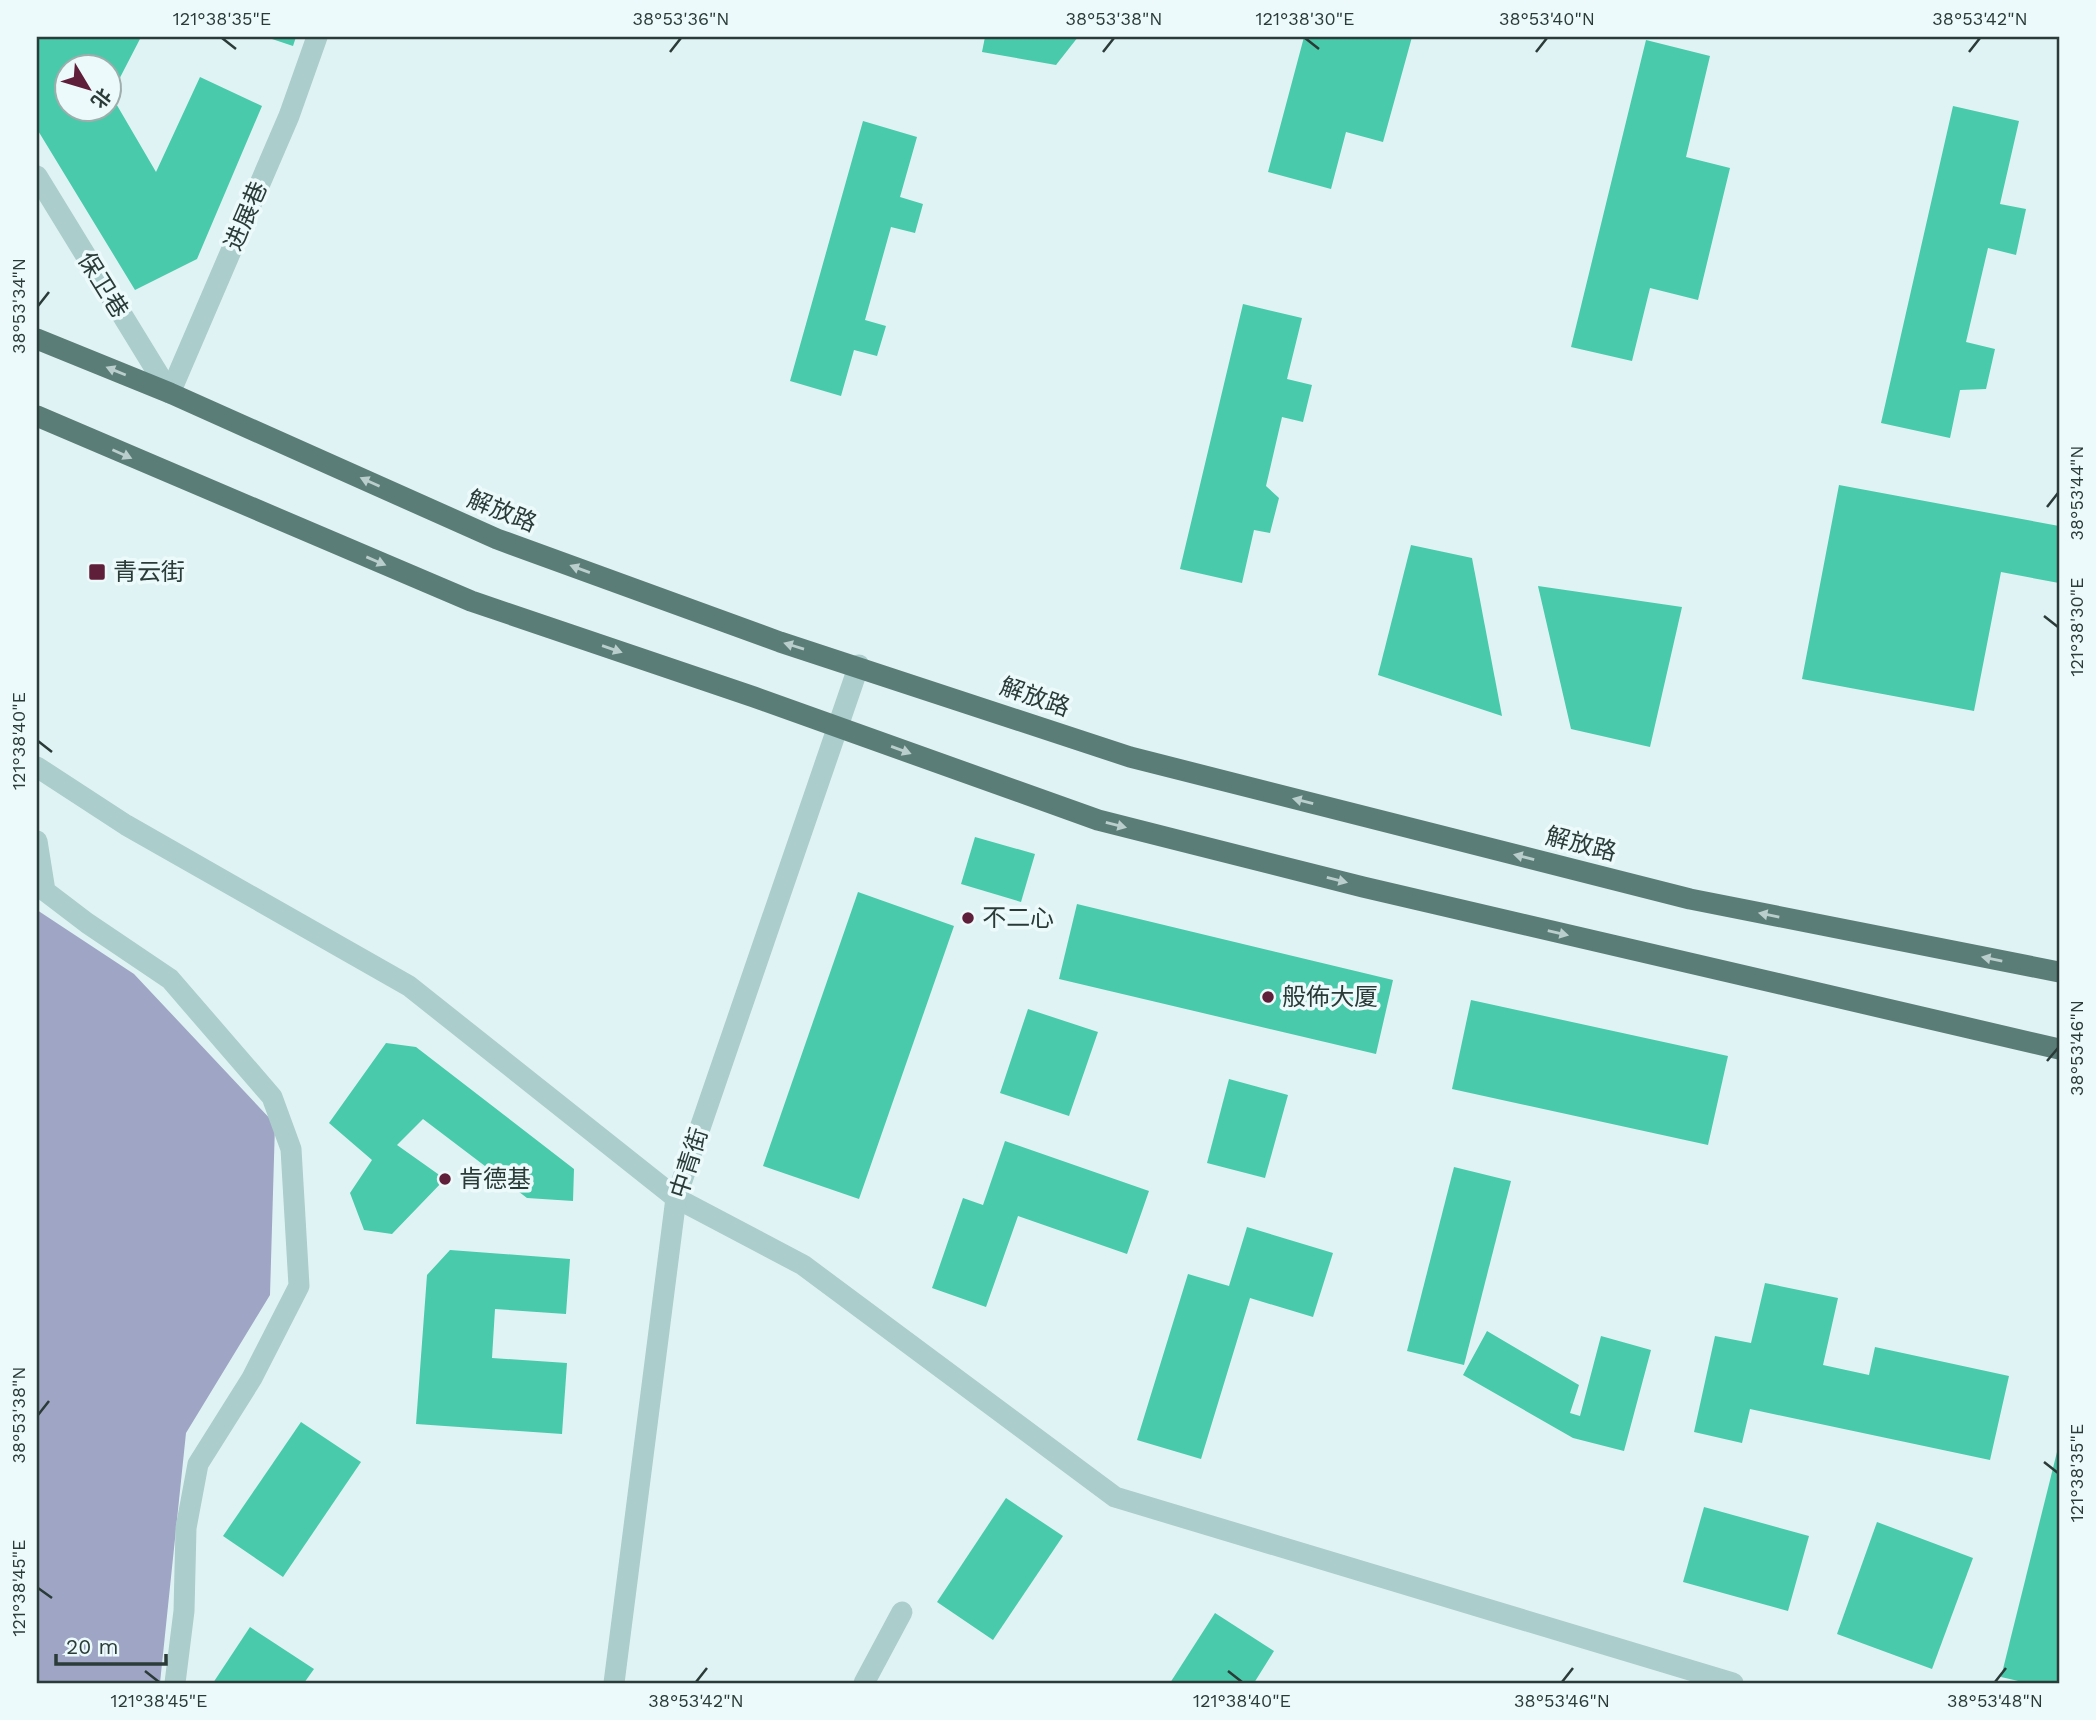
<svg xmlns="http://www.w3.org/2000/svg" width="2096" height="1720" font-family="'Work Sans','Noto Sans SC',sans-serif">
<rect width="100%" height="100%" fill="#e0f3f4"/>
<polygon fill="#9fa5c4" points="37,910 134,974 275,1124 270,1295 186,1433 160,1683 37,1683"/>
<g fill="#48caab" fill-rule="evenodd">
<path d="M40,37H141L111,95L156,172L200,77L262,106L197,259L135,290L37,129V43ZM66,66H108V108H66Z"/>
<polygon points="266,37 296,37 293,46"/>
<polygon points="985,37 1078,37 1056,65 982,52"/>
<polygon points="1304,37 1412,37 1383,142 1346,132 1331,189 1268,172"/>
<polygon points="1646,40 1710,56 1686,157 1730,168 1698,300 1650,288 1632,361 1571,347"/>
<polygon points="1953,106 2019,121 2000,204 2026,209 2016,255 1988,248 1966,342 1995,349 1986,389 1960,390 1950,438 1881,423"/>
<polygon points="863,121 917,137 900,197 923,204 915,233 891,227 865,320 886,326 877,356 854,350 841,396 790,381"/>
<polygon points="1243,304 1302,318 1287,379 1312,385 1303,422 1282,417 1266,486 1279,498 1270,533 1254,530 1242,583 1180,569"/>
<polygon points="1839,485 2059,526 2059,583 2001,572 1974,711 1802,679"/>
<polygon points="1411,545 1472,558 1502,716 1378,675"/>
<polygon points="1538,586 1682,607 1650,747 1571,729"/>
<polygon points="975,837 1035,854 1021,902 961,884"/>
<polygon points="858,892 954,926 859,1199 763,1166"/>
<polygon points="1077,904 1393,980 1376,1054 1059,979"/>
<polygon points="1471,1000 1728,1056 1708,1145 1452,1089"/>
<polygon points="1028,1009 1098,1032 1069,1116 1000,1093"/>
<polygon points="386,1043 416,1047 574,1169 573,1201 527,1198 423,1119 397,1145 445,1179 392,1234 364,1230 350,1193 372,1160 329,1123"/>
<polygon points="1229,1079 1288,1095 1265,1178 1207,1163"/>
<polygon points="1005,1141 1149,1191 1127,1254 1018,1216 986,1307 932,1288 963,1198 983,1205"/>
<polygon points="1454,1167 1511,1181 1464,1365 1407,1351"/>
<polygon points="1247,1227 1333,1253 1313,1317 1250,1298 1201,1459 1137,1440 1188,1274 1229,1286"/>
<polygon points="450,1250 570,1259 566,1314 495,1309 492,1358 567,1363 562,1434 416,1424 427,1275"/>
<polygon points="1765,1283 1838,1298 1823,1365 1869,1375 1875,1347 2009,1376 1990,1460 1750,1409 1742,1443 1694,1432 1715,1336 1751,1343"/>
<polygon points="1487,1331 1579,1385 1570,1413 1580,1416 1601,1336 1651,1350 1624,1451 1573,1438 1463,1375"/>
<polygon points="301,1422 361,1462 283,1577 223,1536"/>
<polygon points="2059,1444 2059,1683 2027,1683 2001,1677"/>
<polygon points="1006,1498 1063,1536 993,1640 937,1602"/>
<polygon points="1704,1507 1809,1536 1788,1611 1683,1582"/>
<polygon points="1877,1522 1973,1558 1932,1669 1837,1634"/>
<polygon points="1215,1613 1274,1651 1254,1683 1170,1683"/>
<polygon points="250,1627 314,1669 304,1683 213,1683"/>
</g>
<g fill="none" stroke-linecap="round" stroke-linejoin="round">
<g stroke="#abcdcc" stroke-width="21">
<polyline points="37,176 170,393"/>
<polyline points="170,393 289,116 317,37"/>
<polyline points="37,767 126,825 409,986 676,1198 803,1265 1115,1497 1733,1683"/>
<polyline points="37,841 45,891 87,923 170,979 272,1097 291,1149 299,1286 252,1378 198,1464 186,1528 184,1611 175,1683"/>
<polyline points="614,1683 676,1198 859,665"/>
<polyline points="864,1683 902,1612"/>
</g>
<g stroke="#5b7d78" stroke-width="21">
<polyline points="37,339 170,393 497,539 780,642 1130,757 1690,899 2059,972"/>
<polyline points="37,416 471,601 754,697 1098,820 1363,887 2059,1049"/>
</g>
</g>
<defs><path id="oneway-solid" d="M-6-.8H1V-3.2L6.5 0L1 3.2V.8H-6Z" transform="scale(1.75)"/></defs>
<g fill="#bacecd">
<use href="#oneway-solid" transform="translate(116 371) rotate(-158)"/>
<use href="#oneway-solid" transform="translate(122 454) rotate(24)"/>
<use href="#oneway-solid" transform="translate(370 482) rotate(-156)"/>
<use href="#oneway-solid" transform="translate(376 561) rotate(23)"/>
<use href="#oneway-solid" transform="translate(580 569) rotate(-160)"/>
<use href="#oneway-solid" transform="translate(794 646) rotate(-163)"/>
<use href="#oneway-solid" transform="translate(612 649) rotate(19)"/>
<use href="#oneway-solid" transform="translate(901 750) rotate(20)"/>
<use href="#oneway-solid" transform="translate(1303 801) rotate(-166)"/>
<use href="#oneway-solid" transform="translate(1116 825) rotate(14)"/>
<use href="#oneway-solid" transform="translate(1524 857) rotate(-166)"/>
<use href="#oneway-solid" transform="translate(1337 880) rotate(14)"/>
<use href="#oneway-solid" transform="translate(1769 915) rotate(-169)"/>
<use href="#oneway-solid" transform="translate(1558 933) rotate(13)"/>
<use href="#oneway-solid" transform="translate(1992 959) rotate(-169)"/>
</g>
<path fill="none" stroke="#2a3b38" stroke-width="2.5" d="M222,38L236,49M1305,38L1319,49M670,52L681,38M1103,52L1114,38M1536,52L1547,38M1969,52L1980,38M38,306L49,292M2047,507L2058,493M2044,616L2058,627M38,741L52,752M2047,1061L2058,1048M38,1415L49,1401M2044,1462L2058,1473M38,1588L52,1598M145,1671L159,1682M1228,1671L1242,1682M696,1682L707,1668M1562,1682L1573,1668M1995,1682L2006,1668"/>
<g fill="#5f1e39" stroke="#edfafb" stroke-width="2.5">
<rect x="88" y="563" width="18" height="18" rx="3.5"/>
<circle cx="968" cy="918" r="7"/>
<circle cx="1268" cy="997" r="7"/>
<circle cx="445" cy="1179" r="7"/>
</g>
<g text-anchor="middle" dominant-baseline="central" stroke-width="7" stroke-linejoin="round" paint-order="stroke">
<g font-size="24" fill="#2a3b38" stroke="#edfafb">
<text transform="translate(246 216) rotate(-67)">进展巷</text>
<text transform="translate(103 285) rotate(58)">保卫巷</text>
<text transform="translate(502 511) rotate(22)">解放路</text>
<text transform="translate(1035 697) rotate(19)">解放路</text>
<text transform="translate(1581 844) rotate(14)">解放路</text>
<text transform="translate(689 1163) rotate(-72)">中青街</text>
</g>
<g font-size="24" fill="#2a3b38" stroke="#edfafb" text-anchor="start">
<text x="113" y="572">青云街</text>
<text x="982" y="918">不二心</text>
<text x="1282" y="997">般佈大厦</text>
<text x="459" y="1179">肯德基</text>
</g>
</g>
<rect width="2096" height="1720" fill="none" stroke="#edfafb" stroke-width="77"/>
<g transform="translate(88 88) rotate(128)"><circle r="33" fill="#edfafb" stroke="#9faead" stroke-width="2"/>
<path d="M0-5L12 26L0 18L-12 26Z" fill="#5f1e39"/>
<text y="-10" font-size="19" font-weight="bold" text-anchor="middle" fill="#2a3b38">北</text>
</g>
<path d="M56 1654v10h110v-10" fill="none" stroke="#2a3b38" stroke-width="3.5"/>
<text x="66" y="1654" font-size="21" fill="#2a3b38" stroke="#edfafb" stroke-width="5" paint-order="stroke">20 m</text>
<rect x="38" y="38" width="2020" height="1644" fill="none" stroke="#2a3b38" stroke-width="2.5"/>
<g font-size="18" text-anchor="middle" fill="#2a3b38">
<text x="222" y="25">121°38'35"E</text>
<text x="681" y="25">38°53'36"N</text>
<text x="1114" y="25">38°53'38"N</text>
<text x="1305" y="25">121°38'30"E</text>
<text x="1547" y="25">38°53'40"N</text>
<text x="1980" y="25">38°53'42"N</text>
<text transform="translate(19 306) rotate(-90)" y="6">38°53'34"N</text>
<text transform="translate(2077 493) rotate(-90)" y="6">38°53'44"N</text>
<text transform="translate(2077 627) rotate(-90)" y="6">121°38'30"E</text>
<text transform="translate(19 741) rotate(-90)" y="6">121°38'40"E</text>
<text transform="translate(2077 1048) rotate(-90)" y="6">38°53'46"N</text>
<text transform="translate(19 1415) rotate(-90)" y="6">38°53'38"N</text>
<text transform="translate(2077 1473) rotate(-90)" y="6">121°38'35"E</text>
<text transform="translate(19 1588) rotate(-90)" y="6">121°38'45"E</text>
<text x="159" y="1707">121°38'45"E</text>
<text x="696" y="1707">38°53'42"N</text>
<text x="1242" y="1707">121°38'40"E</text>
<text x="1562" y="1707">38°53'46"N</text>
<text x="1995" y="1707">38°53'48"N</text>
</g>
</svg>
